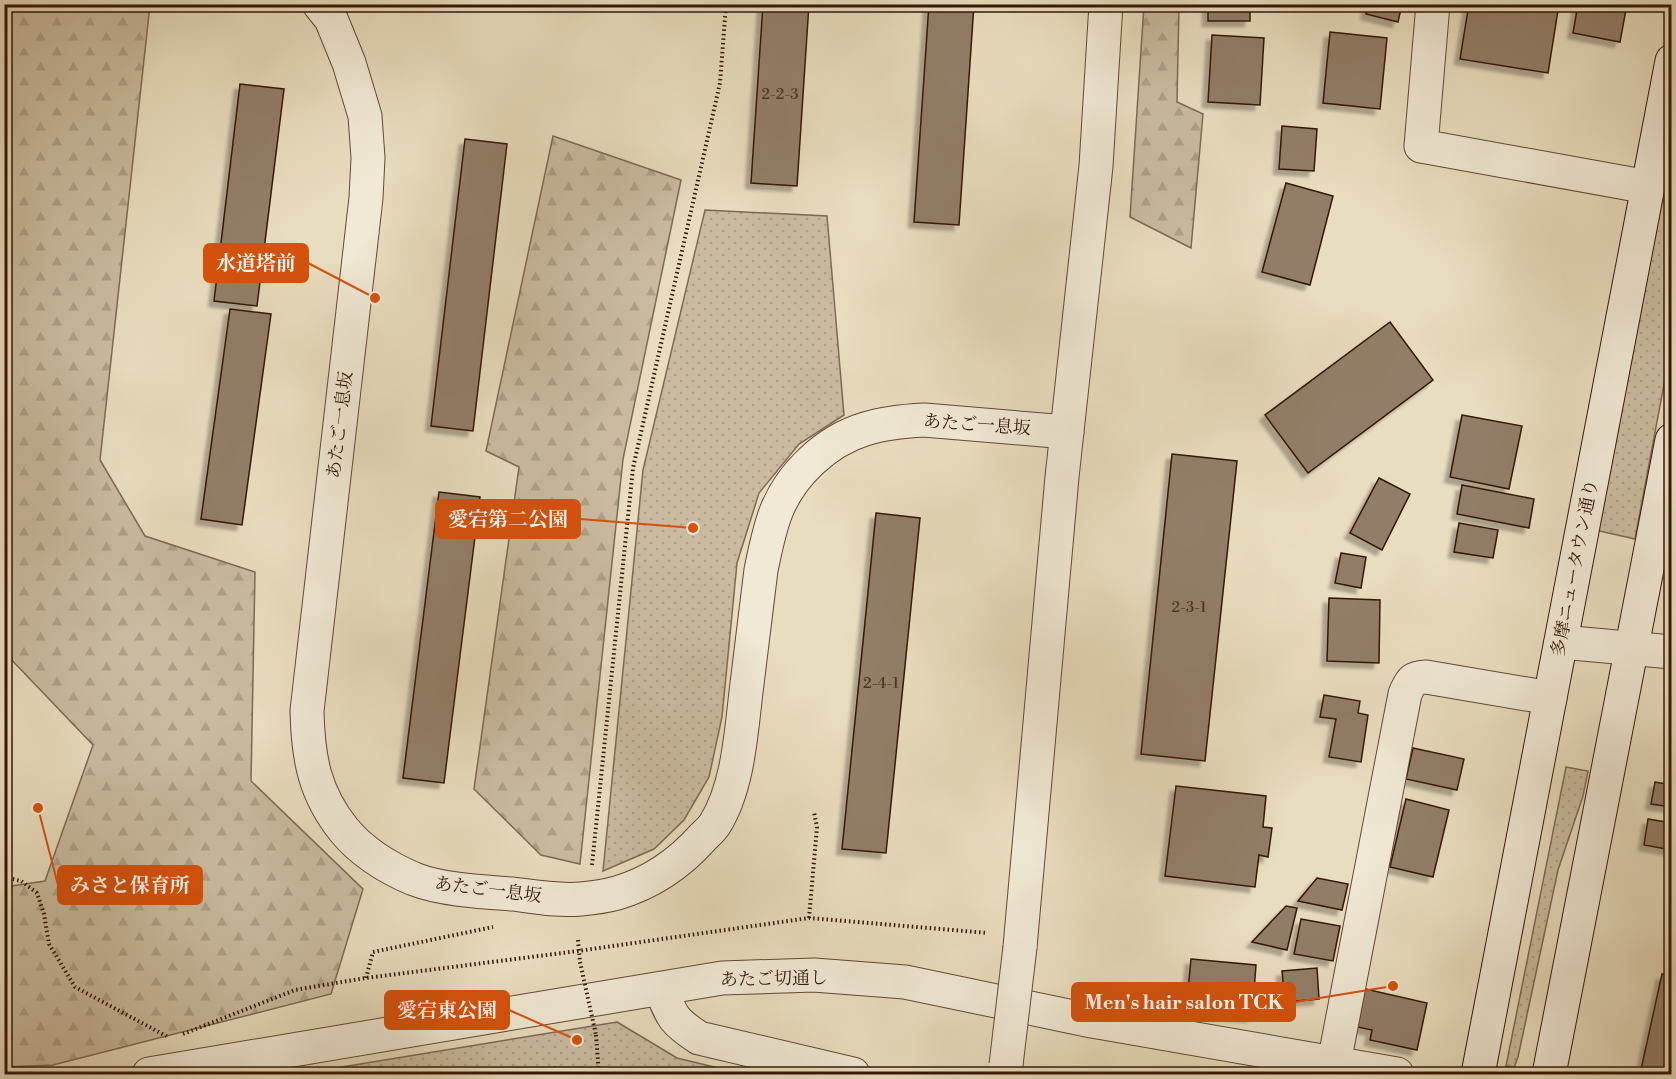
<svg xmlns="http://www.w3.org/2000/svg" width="1676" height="1079" font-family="'Libre Bodoni','Noto Serif JP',serif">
<defs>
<pattern id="green-dots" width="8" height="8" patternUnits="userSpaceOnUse" patternTransform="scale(1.5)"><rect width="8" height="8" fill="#cabba0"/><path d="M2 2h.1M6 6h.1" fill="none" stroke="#aea088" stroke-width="1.8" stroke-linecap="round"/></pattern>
<pattern id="forest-firs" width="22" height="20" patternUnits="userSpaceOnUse" patternTransform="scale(1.5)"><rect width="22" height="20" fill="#cabba0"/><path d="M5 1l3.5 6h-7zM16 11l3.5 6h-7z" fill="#aea088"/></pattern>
<filter id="shadow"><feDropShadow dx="-5.5" dy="5.5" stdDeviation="1.5" flood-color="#0004"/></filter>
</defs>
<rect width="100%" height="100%" fill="#e9ddbf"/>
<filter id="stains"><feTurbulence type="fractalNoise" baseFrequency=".00333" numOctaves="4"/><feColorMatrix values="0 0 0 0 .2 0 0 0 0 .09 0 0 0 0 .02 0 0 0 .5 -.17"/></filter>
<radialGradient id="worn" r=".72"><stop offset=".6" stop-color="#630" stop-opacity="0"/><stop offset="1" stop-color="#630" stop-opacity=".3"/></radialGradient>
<g fill="url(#green-dots)" stroke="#7f6954" stroke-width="1.5">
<polygon points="1671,139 1671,347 1635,539 1595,530"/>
<polygon points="705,210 827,216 844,415 799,444 759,493 737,563 722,717 709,777 684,820 654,849 603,871 643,470"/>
<polygon points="1566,767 1588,771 1583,796 1558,870 1518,1057 1514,1068 1506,1066"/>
<polygon points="617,1022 677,1058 743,1074 299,1074"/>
</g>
<g fill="url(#forest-firs)" stroke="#7f6954" stroke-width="1.5">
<polygon points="5,4 150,5 100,460 145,536 255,572 251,781 363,889 331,994 53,1065 5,1067 5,887 45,881 93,745 5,653"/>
<polygon points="1144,5 1179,5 1177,102 1203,114 1191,248 1130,217"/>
<polygon points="553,136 681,180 623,459 580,864 541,855 474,789 519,467 486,451"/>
</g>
<g fill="#927e67" stroke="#341707" stroke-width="1.5" filter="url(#shadow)">
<polygon points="763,4 809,4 797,186 751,183"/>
<polygon points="929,4 974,4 959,225 914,222"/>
<rect x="1208" y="4" width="42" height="17"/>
<polygon points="1368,4 1402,4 1398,22 1366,14"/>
<polygon points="1469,4 1559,4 1548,73 1460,59"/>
<polygon points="1578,4 1627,4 1620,42 1573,33"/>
<polygon points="1330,32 1387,38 1380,109 1323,103"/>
<polygon points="1212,35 1264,38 1260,105 1208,102"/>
<polygon points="240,84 284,89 257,306 214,301"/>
<polygon points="1282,126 1317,129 1314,171 1279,169"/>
<polygon points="465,139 507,144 473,431 431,426"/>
<polygon points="1286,183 1333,196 1310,285 1262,272"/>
<polygon points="230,309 271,314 242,525 201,519"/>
<polygon points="1390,322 1433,380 1308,473 1265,415"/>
<polygon points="1462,415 1522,426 1509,489 1450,477"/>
<polygon points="1172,454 1237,461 1205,761 1141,754"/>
<polygon points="1379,478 1410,494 1382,550 1350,533"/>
<polygon points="1462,485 1534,499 1529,528 1457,514"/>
<polygon points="439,492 480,497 444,783 403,778"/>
<polygon points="876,513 920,518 886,853 842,849"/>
<polygon points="1459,523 1498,530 1493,558 1454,552"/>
<polygon points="1341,553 1366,557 1361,588 1335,583"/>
<polygon points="1329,598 1380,600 1379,663 1327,661"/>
<polygon points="1324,695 1360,701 1358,713 1368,715 1361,762 1329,757 1336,719 1320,717"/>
<polygon points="1413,748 1464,759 1457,790 1406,779"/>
<polygon points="1655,782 1672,785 1672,807 1651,804"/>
<polygon points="1176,786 1266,796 1263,827 1272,828 1268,857 1259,855 1255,887 1165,876"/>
<polygon points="1406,799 1449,810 1433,877 1390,867"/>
<polygon points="1648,819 1672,823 1672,850 1644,845"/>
<polygon points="1317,878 1348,884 1342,910 1298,901"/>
<polygon points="1286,906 1297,908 1287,950 1252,942"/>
<polygon points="1301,919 1340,926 1333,961 1294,954"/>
<polygon points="1191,959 1256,965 1252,1017 1186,1011"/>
<polygon points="1317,968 1319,999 1285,1002 1282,971"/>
<polygon points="1662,974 1672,976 1672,1074 1640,1074"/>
<polygon points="1361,988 1427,1003 1417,1050 1370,1040 1372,1030 1353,1026"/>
</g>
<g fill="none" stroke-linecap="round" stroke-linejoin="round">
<defs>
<g id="minor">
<polyline points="1433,4 1421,146 1648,187"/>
<path d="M1334,1063L1405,694C1411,681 1411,678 1426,677L1550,698"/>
</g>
<g id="tertiary">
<path d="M319,4L331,19L349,63L365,116L368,158L366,198L307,711C308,757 314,793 344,830C362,852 388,868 414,879C442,890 483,892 513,894C535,897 558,901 581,899C592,898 606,896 617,893C651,883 679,864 703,837C707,833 712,829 715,824C738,787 741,734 746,692C751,651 756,611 761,570C765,551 769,530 776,512C791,474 826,441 865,429C884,423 905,421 924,420L1067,432"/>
<polyline points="1561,642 1672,652"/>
<polyline points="1020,947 1062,477 1096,166 1106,4"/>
<path d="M661,989C672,1017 673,1021 699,1038L853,1074"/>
<polyline points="149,1074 722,978 814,975 905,982 1092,1021 1397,1074"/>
</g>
<g id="secondary">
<polyline points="1478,1074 1672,61"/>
<polyline points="1549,1074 1672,440"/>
</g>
</defs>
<use href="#minor" stroke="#614835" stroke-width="35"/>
<use href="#tertiary" stroke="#614835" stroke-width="35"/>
<use href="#secondary" stroke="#341707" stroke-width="35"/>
<g stroke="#341707" stroke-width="4" stroke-dasharray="1.5 3" stroke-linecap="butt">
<polyline points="592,865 633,468 720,83 726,4"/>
<polyline points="4,877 21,881 37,893 44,914 49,944 75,987 168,1037"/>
<polyline points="809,918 817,827 814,812"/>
<polyline points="578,940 580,962"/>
<polyline points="366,978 373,952 493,927"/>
<polyline points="183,1034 295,990 366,978 578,951 809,918 988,933"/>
<polyline points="596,1035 599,1074"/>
<polyline points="542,1074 552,1068 592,1074"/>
</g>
<use href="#minor" stroke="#f1e9d5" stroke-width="33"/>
<use href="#tertiary" stroke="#f1e9d5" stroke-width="33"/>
<use href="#secondary" stroke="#f1e9d5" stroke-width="33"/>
<defs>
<polyline id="tertiary-bridge" points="1006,1065 1020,947"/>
</defs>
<use href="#tertiary-bridge" stroke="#614835" stroke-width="35" stroke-linecap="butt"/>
<polyline stroke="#341707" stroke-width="4" stroke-dasharray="1.5 3" stroke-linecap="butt" points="580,962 596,1035"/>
<use href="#tertiary-bridge" stroke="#f1e9d5" stroke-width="33"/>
</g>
<g text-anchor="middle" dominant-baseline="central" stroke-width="4.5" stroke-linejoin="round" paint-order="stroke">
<g font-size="15" fill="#4c311f">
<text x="780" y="94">2-2-3</text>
<text x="1189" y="607">2-3-1</text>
<text x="881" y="683">2-4-1</text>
</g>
<g font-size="18" fill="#341707" stroke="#f1e9d5">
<text transform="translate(340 425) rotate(-83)">あたご一息坂</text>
<text transform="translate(977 425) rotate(4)">あたご一息坂</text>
<text transform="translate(1575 568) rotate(-79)">多摩ニュータウン通り</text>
<text transform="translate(488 890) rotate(7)">あたご一息坂</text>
<text transform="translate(774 979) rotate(-1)">あたご切通し</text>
</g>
</g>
<path fill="none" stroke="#d6520c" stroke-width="2" d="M375 298L308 263M693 528L580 519M38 808L58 885M1393 986L1295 1002M577 1040L509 1010"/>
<g fill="#d6520c" stroke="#f1e9d5" stroke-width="2">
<circle cx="375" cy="298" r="6"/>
<circle cx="693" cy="528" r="6"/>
<circle cx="38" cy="808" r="6"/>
<circle cx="1393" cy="986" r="6"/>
<circle cx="577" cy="1040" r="6"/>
</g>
<g fill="#d6520c" stroke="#d6520c" stroke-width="2">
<rect x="204" y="244" width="104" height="38" rx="6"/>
<rect x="436" y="500" width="144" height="38" rx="6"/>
<rect x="58" y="866" width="144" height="38" rx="6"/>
<rect x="1072" y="983" width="223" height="38" rx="6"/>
<rect x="385" y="991" width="124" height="38" rx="6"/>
</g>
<g font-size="20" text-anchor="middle" font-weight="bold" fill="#fff">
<text x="256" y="270">水道塔前</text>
<text x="508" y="526">愛宕第二公園</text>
<text x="130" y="892">みさと保育所</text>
<text x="1184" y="1009">Men's hair salon TCK</text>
<text x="447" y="1017">愛宕東公園</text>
</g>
<rect width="1676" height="1079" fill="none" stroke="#e9ddbf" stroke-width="24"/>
<rect x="6" y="6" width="1664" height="1067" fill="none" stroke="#341707" stroke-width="3"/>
<rect x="12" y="12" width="1652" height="1055" fill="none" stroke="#341707" stroke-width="1.5"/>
<rect width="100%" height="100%" filter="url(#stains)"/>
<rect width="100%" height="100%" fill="url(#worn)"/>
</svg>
